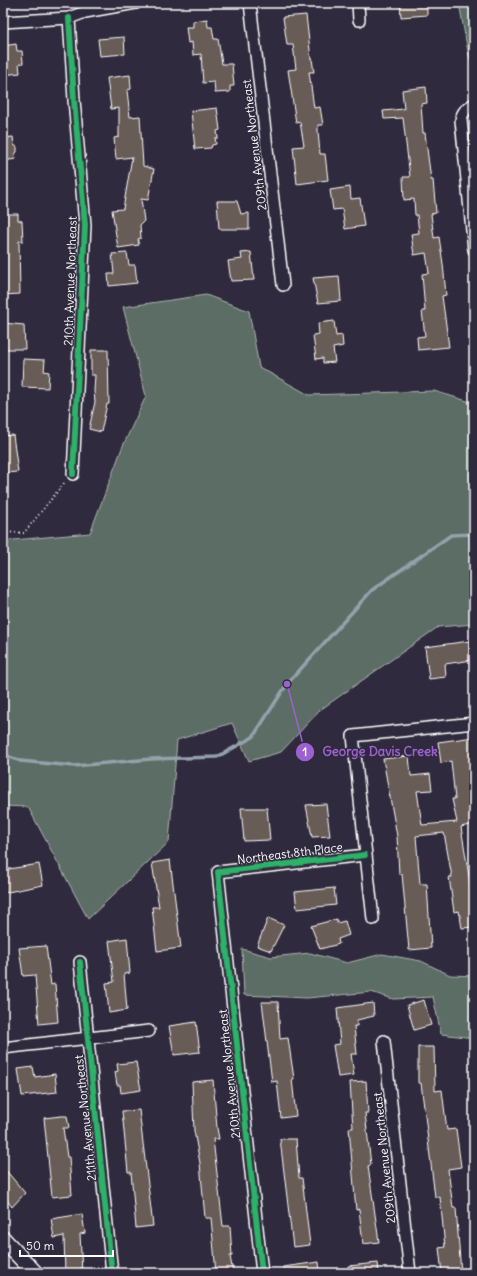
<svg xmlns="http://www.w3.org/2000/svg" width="477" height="1276" font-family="Delius,sans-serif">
<rect width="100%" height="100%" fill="#2f2a3d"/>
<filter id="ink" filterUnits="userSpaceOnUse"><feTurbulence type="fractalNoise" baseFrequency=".025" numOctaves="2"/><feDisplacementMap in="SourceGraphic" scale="8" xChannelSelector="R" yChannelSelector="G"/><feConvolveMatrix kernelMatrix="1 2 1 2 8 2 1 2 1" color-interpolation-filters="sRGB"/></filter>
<g filter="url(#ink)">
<g fill="#5c6d65" stroke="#aeb6b2">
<polygon points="459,3 474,3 474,71 468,52"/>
<polygon points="206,295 249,311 259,367 309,395 434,391 474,403 474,624 438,627 320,710 281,752 249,761 232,723 177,740 169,842 88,919 28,807 3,806 3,541 90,533 122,448 146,396 123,307"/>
<polygon points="242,949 271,957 310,953 347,963 382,954 421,961 450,975 474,976 474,1038 441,1034 433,997 393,999 371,992 307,998 244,995"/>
</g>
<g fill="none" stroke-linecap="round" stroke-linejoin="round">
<polyline stroke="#93a2ab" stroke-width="3.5" points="3,754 20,761 74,766 151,759 217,757 253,737 287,684 372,590 451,535 474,534"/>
</g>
<g fill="#685b57" stroke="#fff">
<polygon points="400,3 427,3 427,15 401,17"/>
<polygon points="306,15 311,59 312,59 314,72 309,72 314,108 320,107 323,125 318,125 318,131 320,154 325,154 328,180 297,184 293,147 304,146 300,122 296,123 288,70 296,69 293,45 287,45 283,17"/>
<polygon points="207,19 208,27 212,27 214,39 218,39 222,64 232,64 234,86 230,86 230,92 215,93 214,82 203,83 201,54 193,55 192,42 188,43 186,27 193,27 193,21"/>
<polygon points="124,37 125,54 100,56 98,39"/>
<polygon points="16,44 17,51 22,51 23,63 19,64 20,73 3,75 3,46"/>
<polygon points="130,75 131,89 127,90 130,117 140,116 143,166 154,169 148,200 141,199 144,221 140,225 141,238 138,239 139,245 118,248 112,210 123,209 132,157 116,159 114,138 119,137 119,108 111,109 107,78"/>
<polygon points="426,87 427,103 421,104 423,133 425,133 431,180 433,180 436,213 431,214 434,238 439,237 443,264 446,295 442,296 449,347 418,350 417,337 425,336 422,311 425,311 422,274 429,273 426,253 414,255 411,234 419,233 417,215 415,215 414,199 404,200 403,177 410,177 403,118 384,119 383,111 404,109 402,90"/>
<polygon points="217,108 220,130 217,131 218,138 215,138 216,144 212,145 211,148 195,149 191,111"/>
<polygon points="13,137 14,145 17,147 17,152 15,154 16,159 3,161 3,138"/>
<polygon points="350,187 351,199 360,198 364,226 345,229 342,209 333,210 330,190"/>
<polygon points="217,201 237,201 241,214 249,213 249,229 219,229"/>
<polygon points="3,214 18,214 18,220 22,221 23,241 19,241 20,294 3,295"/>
<polygon points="251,252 254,280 231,281 228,261 242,259 241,253"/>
<polygon points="127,253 129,265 135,265 137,283 109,286 108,274 114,274 112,254"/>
<polygon points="339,276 341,301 318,303 313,278"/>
<polygon points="334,321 336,336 342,335 343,346 333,348 335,362 323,363 323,358 316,359 313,335 319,334 318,323"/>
<polygon points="3,323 24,325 25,349 5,349"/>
<polygon points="91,350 108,350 109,404 107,404 101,432 89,429 95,402 94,391 95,375 91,375"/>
<polygon points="23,359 45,360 44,371 49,372 48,388 22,387"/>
<polygon points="13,435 18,472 3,473 3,436"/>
<polygon points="470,641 472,660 445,664 446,677 429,679 425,647"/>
<polygon points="474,737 474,785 470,786 474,809 474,824 461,827 471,889 474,888 474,927 462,928 459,911 454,912 449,877 452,877 444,833 416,836 420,884 427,884 431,948 409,950 402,874 399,874 397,836 383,759 409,756 411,776 430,774 432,790 417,791 422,825 457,822 452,799 455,799 451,761 441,763 438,742"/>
<polygon points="326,804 330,836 312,837 306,805"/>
<polygon points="241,808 267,808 270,840 244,841"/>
<polygon points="170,860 181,948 157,951 152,907 159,907 152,863"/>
<polygon points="39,864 43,885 3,893 3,870"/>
<polygon points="334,888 336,905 297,909 295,892"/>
<polygon points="268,918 284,925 271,951 257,946"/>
<polygon points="337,919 337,923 345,921 349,935 338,939 339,944 320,949 311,926"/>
<polygon points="127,938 130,973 124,974 127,1010 109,1013 106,983 114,982 109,941"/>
<polygon points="46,946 51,985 55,984 58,1022 39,1024 35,975 23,976 19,948"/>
<polygon points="424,1000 431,1025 414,1030 407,1005"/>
<polygon points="262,1002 278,1002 280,1039 288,1038 294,1079 292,1079 296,1116 281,1118 277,1081 272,1082"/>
<polygon points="373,1003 374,1016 357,1020 357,1026 354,1026 357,1054 351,1054 354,1075 338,1077 333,1045 340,1044 337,1008"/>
<polygon points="196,1022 200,1052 174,1055 169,1026"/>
<polygon points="418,1047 434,1047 435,1091 442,1090 447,1130 456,1129 461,1167 448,1169 453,1208 456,1208 461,1273 442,1273 439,1248 445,1247 440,1197 435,1197 421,1083 418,1083"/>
<polygon points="136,1062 141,1090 121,1093 120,1085 117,1085 115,1072 118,1071 117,1064"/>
<polygon points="33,1067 35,1077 55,1074 57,1092 22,1096 18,1069"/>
<polygon points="213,1080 217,1128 219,1139 213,1139 223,1226 230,1226 232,1256 230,1256 233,1273 216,1273 211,1218 205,1218 200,1163 194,1131 192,1082"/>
<polygon points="366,1081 368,1113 365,1113 371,1165 368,1166 379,1242 363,1244 359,1209 356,1210 349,1128 353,1128 350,1082"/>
<polygon points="139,1110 153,1226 136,1228 131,1172 128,1172 122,1111"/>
<polygon points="61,1116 67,1116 69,1128 63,1128 67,1157 69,1157 72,1195 52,1197 44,1118"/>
<polygon points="280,1139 296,1139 299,1178 302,1178 310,1245 293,1247"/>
<polygon points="3,1167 25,1193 12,1207 3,1195"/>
<polygon points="82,1214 85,1233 80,1234 82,1273 65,1273 64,1236 54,1238 51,1219"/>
<polygon points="319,1262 320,1273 283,1273 283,1267"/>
<polygon points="378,1263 379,1273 348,1273 348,1266"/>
</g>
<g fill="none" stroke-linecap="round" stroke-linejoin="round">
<defs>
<g id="street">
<polyline points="250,3 283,285"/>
<polyline points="358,3 359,20"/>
<polyline points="69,18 74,100 85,225 73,474"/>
<polyline points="3,22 69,18 85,12 136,3"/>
<path d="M474,104C467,108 462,112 461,120L474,250"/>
<polyline points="373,919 353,736 474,723"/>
<polyline points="80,962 112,1273"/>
<polyline points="384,1041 410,1273"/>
<polyline points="3,1048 149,1031"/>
<polyline points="262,1273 218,872 365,855"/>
</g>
<polyline id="secondary" points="3,1239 35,1273"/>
</defs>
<use href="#street" stroke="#fff" stroke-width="14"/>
<use href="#secondary" stroke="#fff" stroke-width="18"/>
<polyline stroke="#fff" stroke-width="2" stroke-dasharray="1 3" stroke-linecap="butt" points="3,532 24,533 65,482"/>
<use href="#street" stroke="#2f2a3d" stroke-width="11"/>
<use href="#secondary" stroke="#2f2a3d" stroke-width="15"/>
<defs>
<g id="cycleway">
<polyline points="69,18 74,100 85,225 73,474"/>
<polyline points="80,962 112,1273"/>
<polyline points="262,1273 218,872 365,855"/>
</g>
</defs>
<use href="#cycleway" stroke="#2f2a3d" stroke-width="8"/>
<use href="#cycleway" stroke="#2db169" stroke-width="6"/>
</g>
</g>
<g text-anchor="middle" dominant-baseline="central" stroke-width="3" stroke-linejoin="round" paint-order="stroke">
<g font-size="12" fill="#fff" stroke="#2f2a3d">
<text transform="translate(254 145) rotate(-97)">209th Avenue Northeast</text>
<text transform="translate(70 281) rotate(-88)">210th Avenue Northeast</text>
<text transform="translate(290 853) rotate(-7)">Northeast 8th Place</text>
<text transform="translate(229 1074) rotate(-96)">210th Avenue Northeast</text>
<text transform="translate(85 1118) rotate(-96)">211th Avenue Northeast</text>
<text transform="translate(384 1158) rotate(-96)">209th Avenue Northeast</text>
</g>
</g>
<path fill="none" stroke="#9c61cf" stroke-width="1.5" d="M287 684L305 752"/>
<g fill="#9c61cf" stroke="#2f2a3d" stroke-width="1.5">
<circle cx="287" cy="684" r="4"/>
<circle cx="305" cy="752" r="10"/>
</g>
<g font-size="12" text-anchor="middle" font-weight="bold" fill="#fff">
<text x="305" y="756">1</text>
</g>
<g font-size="13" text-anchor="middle" font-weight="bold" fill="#9c61cf" stroke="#2f2a3d" stroke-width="3" stroke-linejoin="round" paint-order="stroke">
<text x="380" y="756">George Davis Creek</text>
</g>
<rect width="477" height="1276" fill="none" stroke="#2f2a3d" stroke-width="16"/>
<rect x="8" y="8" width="461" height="1260" fill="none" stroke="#fff" stroke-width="1.5" filter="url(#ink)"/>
<path d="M20 1250v6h93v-6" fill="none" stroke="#ffffff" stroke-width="2"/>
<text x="26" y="1250" font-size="12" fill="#ffffff" stroke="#2f2a3d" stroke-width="3" paint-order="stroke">50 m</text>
</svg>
